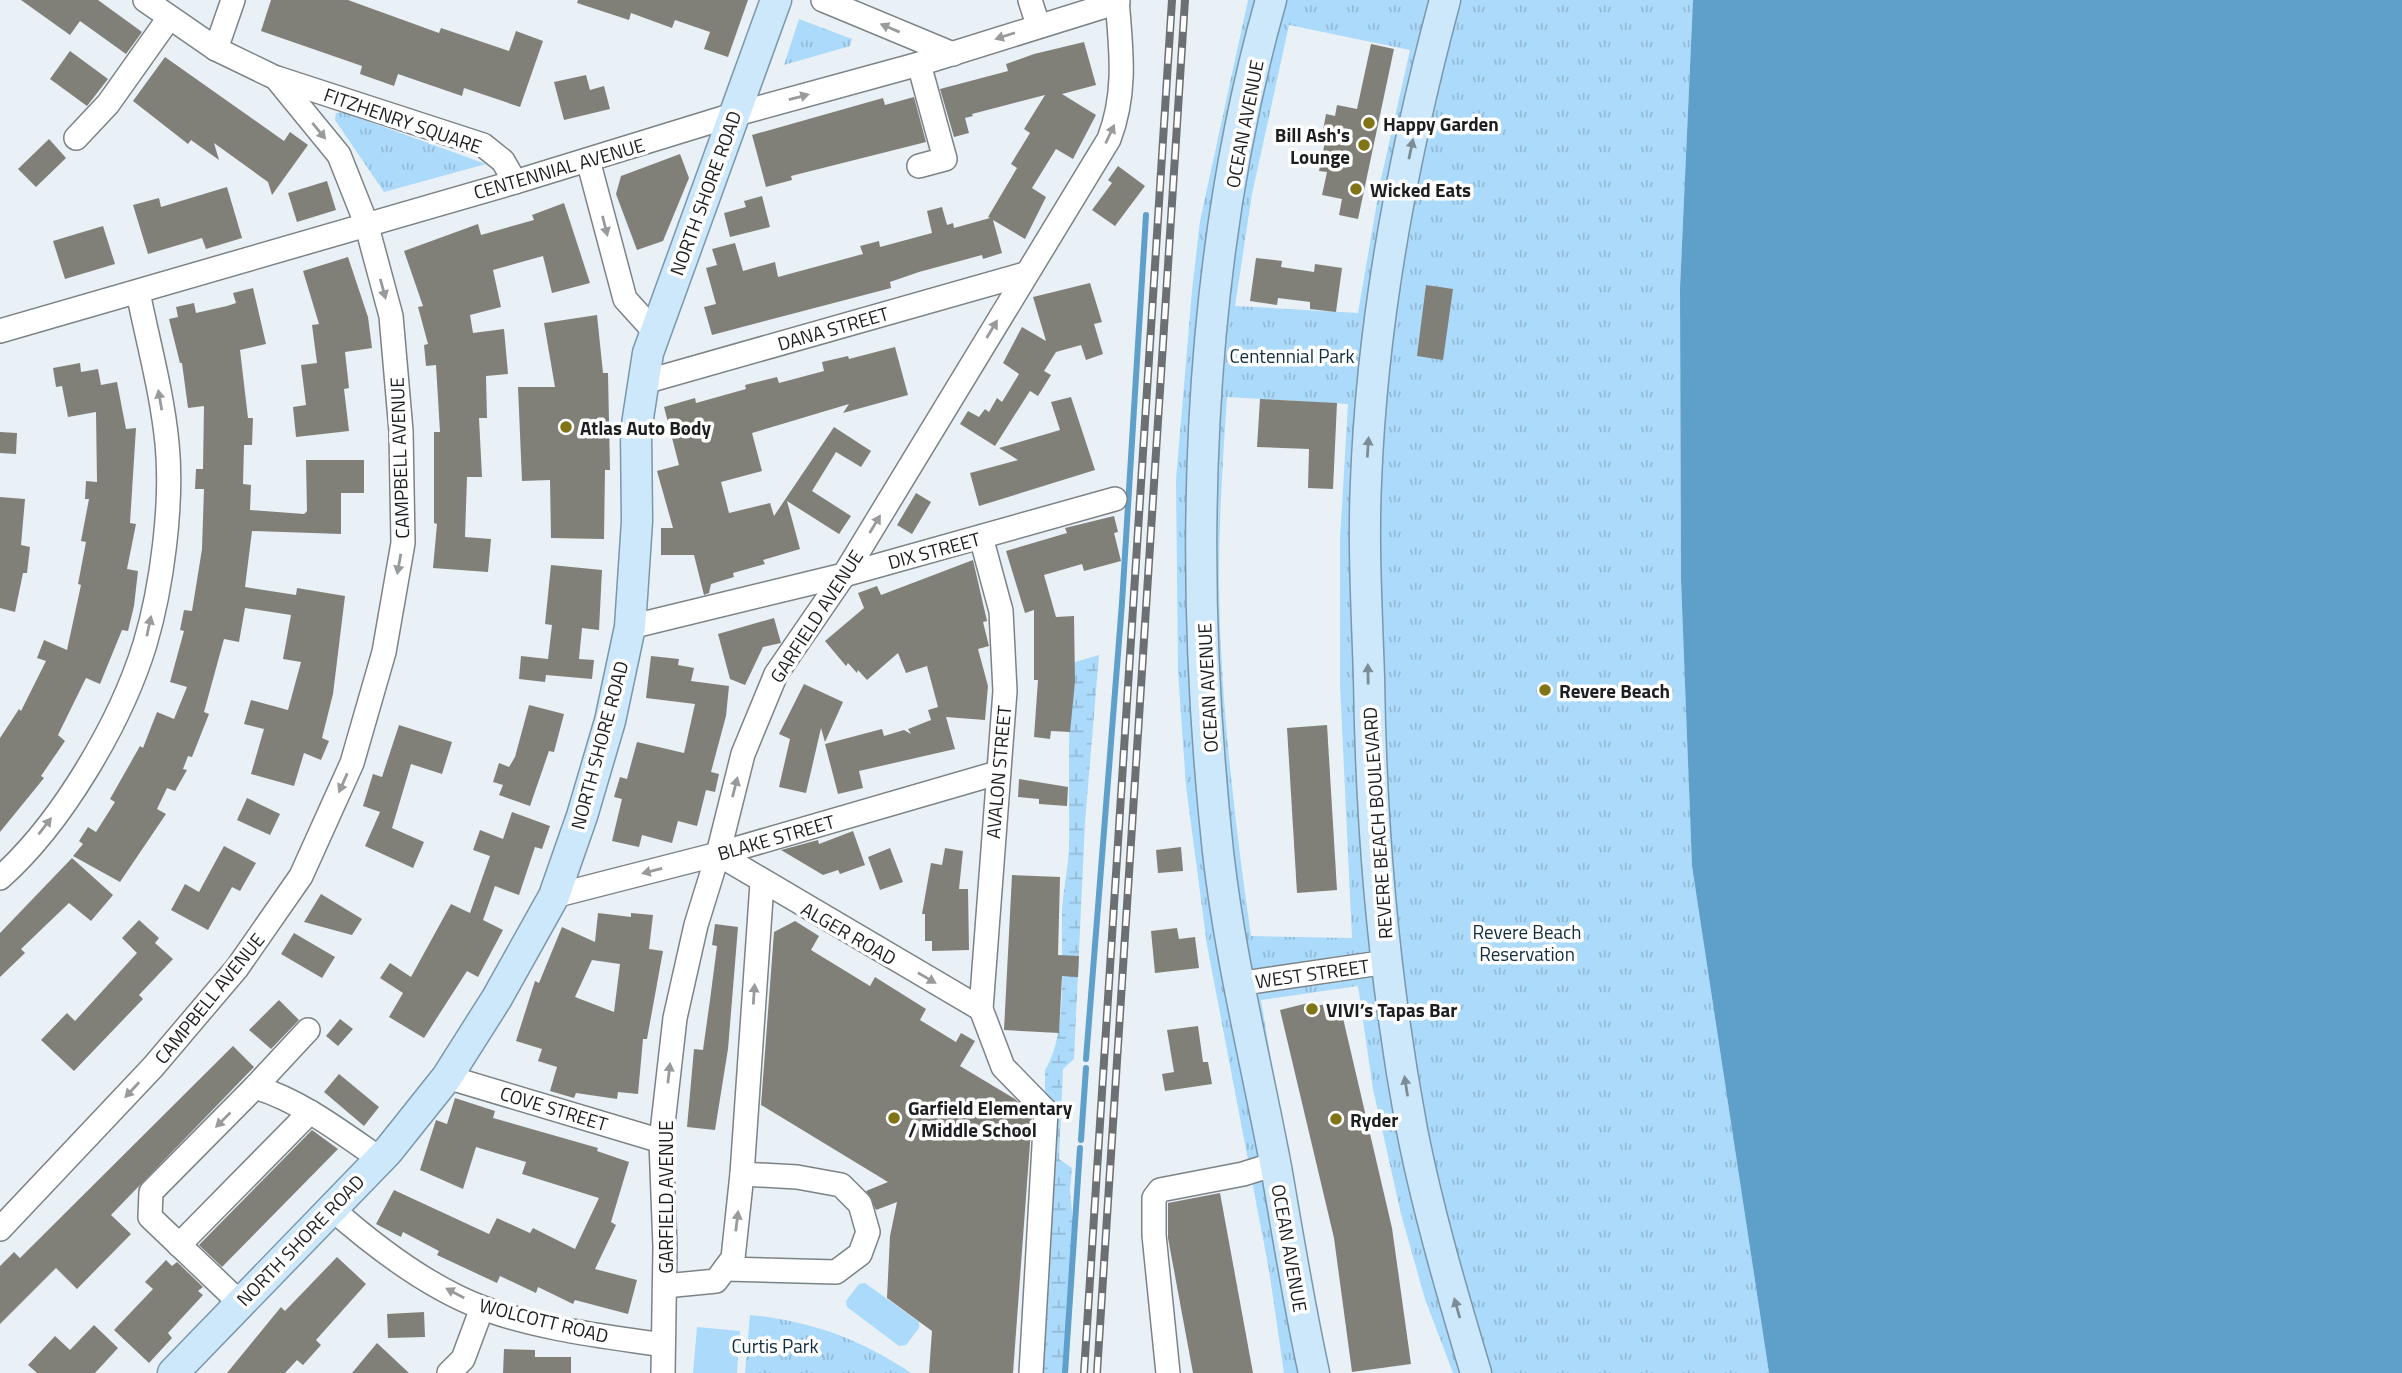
<svg xmlns="http://www.w3.org/2000/svg" width="2402" height="1373" font-family="'Titillium Web',sans-serif">
<defs>
<pattern id="wetland-marsh" width="20" height="14" patternUnits="userSpaceOnUse" patternTransform="scale(1.75)"><rect width="20" height="14" fill="#abdafa"/><path d="M1 5h8M5 5V1M11 12h8M15 12V8" fill="none" stroke="#93bbd6"/></pattern>
<pattern id="park-tufts" width="24" height="20" patternUnits="userSpaceOnUse" patternTransform="scale(1.75)"><rect width="24" height="20" fill="#abdafa"/><path d="M3 7l-1-3M5 7V3M7 7l1-3M15 17l-1-3M17 17v-4M19 17l1-3" fill="none" stroke="#93bbd6"/></pattern>
</defs>
<rect width="100%" height="100%" fill="#e9f1f6"/>
<path fill="url(#wetland-marsh)" d="M1099,655L1085,822L1074,1059L1063,1069L1059,1159L1072,1168L1070,1190L1074,1235L1065,1373H1041L1048,1291L1045,1272V1070C1068,1034 1061,960 1062,917C1062,894 1068,871 1069,848C1070,788 1066,721 1075,662Z"/>
<g fill="url(#park-tufts)" fill-rule="evenodd">
<path d="M1248,0H1693L1680,288L1681,580L1692,866L1769,1373H1453L1425,1299L1401,1214L1373,1089L1358,986L1261,1000L1323,1373H1284L1269,1270L1207,945L1186,786L1178,671L1176,480L1192,291L1200,221ZM1289,25L1410,50L1381,179L1358,313L1235,306L1252,194ZM1227,397L1348,404L1340,539V684L1352,938L1251,936C1234,817 1220,697 1219,577C1219,517 1223,457 1227,397Z"/>
<polygon points="799,19 852,39 850,46 784,65"/>
<polygon points="343,112 348,114 486,164 384,192 335,120 336,113"/>
<path d="M750,1315C811,1321 860,1339 911,1373H745Z"/>
</g>
<g fill="#abdafa">
<polygon points="865,1283 919,1322 919,1328 906,1345 899,1346 847,1307 846,1301 859,1284"/>
<polygon points="697,1327 740,1331 737,1373 693,1373"/>
</g>
<polygon fill="#5ea0c9" points="1693,0 2402,0 2402,1373 1769,1373 1692,866 1681,580 1680,288"/>
<g fill="none" stroke-linecap="round" stroke-linejoin="round">
<g stroke="#5ea0c9" stroke-width="6">
<polyline points="1086,1059 1122,603 1146,215"/>
<polyline points="1081,1140 1086,1068"/>
<polyline points="1065,1373 1080,1148"/>
</g>
</g>
<g fill="#808078" fill-rule="evenodd">
<polygon points="21,0 98,0 142,32 126,54 80,21 70,35"/>
<polygon points="271,0 348,0 439,33 441,28 509,51 516,31 543,41 520,107 464,88 462,96 398,74 394,86 360,74 362,66 261,31"/>
<polygon points="578,0 748,0 728,57 704,49 710,32 675,20 672,28 631,13 629,20 577,3"/>
<polygon points="1084,42 1096,85 1062,94 1096,115 1073,159 1056,149 1032,188 1046,197 1025,239 993,220 1002,253 983,259 982,255 919,272 890,282 891,288 712,335 704,307 716,304 706,268 717,265 712,249 735,243 743,271 775,262 778,277 863,254 860,246 879,241 880,247 932,233 927,211 942,207 947,225 953,223 954,228 990,218 988,217 1017,168 1011,164 1030,133 1024,129 1045,95 972,114 973,116 965,118 969,133 954,137 940,89 1008,71 1006,64 1034,54"/>
<polygon points="1371,44 1394,49 1358,219 1339,215 1342,199 1322,195 1327,172 1319,171 1327,132 1323,131 1326,114 1335,116 1337,105 1357,109"/>
<polygon points="70,51 108,79 87,106 50,79"/>
<polygon points="165,57 284,141 290,132 308,145 272,195 268,182 214,143 219,160 191,140 188,144 133,101"/>
<polygon points="586,75 590,90 604,86 610,109 564,120 554,82"/>
<polygon points="914,97 926,142 791,176 792,180 766,187 752,135 883,98 885,105"/>
<polygon points="49,139 66,158 36,187 18,169"/>
<polygon points="680,154 689,178 663,241 637,250 616,194 621,176"/>
<polygon points="1118,166 1145,186 1115,226 1092,210 1112,183 1108,180"/>
<polygon points="327,181 336,210 297,222 288,193"/>
<polygon points="227,187 242,238 206,249 202,238 148,254 133,205 159,198 161,207"/>
<polygon points="762,196 770,227 730,237 724,213 746,207 744,201"/>
<polygon points="564,203 590,283 552,293 543,256 493,270 501,307 470,315 473,333 504,329 508,374 486,376 487,418 479,418 482,477 467,477 465,537 491,539 488,572 433,568 437,524 434,523 434,432 440,432 436,365 426,366 424,345 428,344 418,307 423,306 404,251 478,224 481,235 534,220 532,215"/>
<polygon points="103,226 115,264 65,279 53,241"/>
<polygon points="348,257 368,317 372,348 345,352 349,388 344,389 349,431 296,437 293,407 306,405 301,365 317,363 312,325 319,324 303,271"/>
<polygon points="1256,258 1282,261 1281,267 1314,272 1315,264 1342,268 1336,312 1310,309 1310,302 1278,298 1277,305 1250,301"/>
<polygon points="1090,283 1102,322 1094,324 1103,354 1086,360 1081,345 1056,352 1044,371 1051,375 1038,396 1030,391 995,446 960,424 968,411 979,417 985,409 989,412 997,398 1002,402 1019,374 1003,363 1022,327 1046,341 1033,297"/>
<polygon points="1426,285 1453,289 1443,360 1417,356"/>
<polygon points="253,288 266,344 240,350 248,418 253,418 252,445 244,445 243,484 251,485 250,510 304,514 307,511 306,460 364,460 364,493 341,493 341,534 252,531 245,587 296,595 297,588 345,596 333,694 322,738 329,741 321,760 304,753 294,786 251,774 264,729 244,724 251,700 288,710 301,662 283,659 291,615 245,608 239,642 224,639 204,712 209,714 192,757 188,756 183,769 187,770 175,791 167,788 157,809 166,814 120,882 73,856 83,844 79,841 88,827 96,832 115,802 110,799 140,746 143,748 157,712 174,719 187,687 170,682 184,631 180,630 184,610 192,611 202,549 204,489 195,489 196,469 203,469 204,406 188,408 182,363 180,363 169,319 178,317 176,307 194,303 196,313 227,306 236,303 233,293"/>
<polygon points="597,315 603,373 608,373 610,470 605,470 604,539 551,538 550,480 522,481 518,387 555,387 544,323"/>
<polygon points="895,347 908,395 843,413 849,404 752,433 762,471 721,482 729,513 770,503 774,516 834,427 871,451 861,467 836,452 812,491 851,516 839,534 787,501 800,549 763,560 765,564 733,573 734,577 711,584 709,593 704,595 694,555 661,555 661,528 673,528 657,471 679,465 664,407 695,398 696,403 746,389 745,385 777,377 779,383 824,371 822,362 848,356 849,359"/>
<polygon points="80,363 81,372 98,369 101,385 117,382 126,429 136,428 130,523 136,524 127,569 138,571 134,606 128,631 122,630 100,684 86,678 58,735 65,741 41,776 44,778 0,832 0,738 19,709 21,711 46,661 37,658 44,640 67,650 81,585 78,584 86,542 81,541 89,499 85,499 86,481 97,482 96,412 68,417 62,386 56,387 53,368"/>
<polygon points="1071,397 1095,470 979,506 970,473 1018,460 999,448 1060,430 1051,402"/>
<polygon points="1260,399 1337,403 1333,489 1308,488 1309,449 1257,447"/>
<polygon points="0,432 17,433 16,454 0,453"/>
<polygon points="916,493 931,502 912,534 897,525"/>
<polygon points="0,497 25,499 21,545 30,547 27,573 23,573 15,612 0,608"/>
<polygon points="1114,516 1118,532 1114,533 1121,561 1084,571 1082,564 1044,575 1056,617 1074,616 1075,682 1070,732 1051,731 1050,739 1034,737 1038,680 1034,680 1034,610 1025,613 1006,551 1067,533 1065,528"/>
<polygon points="973,560 987,621 983,622 989,646 978,649 988,686 985,720 946,717 955,749 859,771 863,788 838,794 825,744 882,729 884,736 904,730 911,734 908,729 931,720 928,710 938,707 927,666 906,673 898,653 867,680 858,670 857,673 848,663 846,666 825,641 864,608 858,593 877,586 881,595"/>
<polygon points="551,565 602,570 599,630 582,628 579,659 594,660 592,679 546,675 545,682 519,679 521,656 548,659 552,625 545,624"/>
<polygon points="774,618 781,643 763,647 745,685 730,679 718,634"/>
<polygon points="651,656 679,659 678,665 694,668 691,681 729,686 726,716 711,772 719,774 715,792 706,790 697,826 678,821 672,843 642,835 639,847 612,841 622,799 614,797 620,777 627,779 637,742 684,753 695,704 646,698"/>
<polygon points="804,684 843,702 825,742 821,728 806,793 779,787 790,739 779,734"/>
<polygon points="529,705 564,714 554,752 549,751 530,806 499,795 503,785 493,782 499,763 509,767 515,757"/>
<polygon points="399,725 452,742 442,774 411,764 392,828 424,842 413,868 365,846 380,812 363,806 373,774 382,777"/>
<polygon points="1327,725 1337,890 1297,893 1287,728"/>
<polygon points="1019,779 1068,787 1067,806 1039,804 1039,799 1018,797"/>
<polygon points="247,798 280,814 270,835 237,820"/>
<polygon points="512,812 550,826 542,849 535,847 519,895 495,886 483,920 503,930 478,977 467,971 424,1038 389,1017 403,993 380,978 390,963 411,977 451,904 470,913 490,856 473,850 480,830 503,839"/>
<polygon points="853,831 865,865 840,874 838,870 823,875 781,850 818,840 819,844"/>
<polygon points="224,846 256,863 240,891 232,887 208,930 171,910 185,884 199,892"/>
<polygon points="1181,847 1183,871 1158,873 1156,850"/>
<polygon points="890,848 903,882 880,890 868,857"/>
<polygon points="945,848 963,851 959,889 968,889 969,950 932,951 932,941 925,941 925,914 922,914 931,863 942,865"/>
<polygon points="72,858 113,895 91,921 69,903 21,949 25,953 0,977 0,933"/>
<polygon points="1012,875 1060,877 1058,955 1079,956 1078,977 1062,976 1059,1033 1004,1030"/>
<polygon points="321,894 362,919 352,935 304,922"/>
<path d="M598,913L631,917V913L653,915L649,949L663,951L647,1039H643L638,1094L618,1092L617,1099L576,1093L574,1098L550,1091L557,1067L538,1061L542,1049L516,1041L535,981L539,983L562,927L595,942ZM592,960L620,964L614,1012L575,997Z"/>
<polygon points="139,920 159,938 155,943 173,959 139,995 143,999 74,1071 41,1040 67,1013 75,1021 137,953 122,938"/>
<polygon points="795,921 819,936 811,950 870,986 875,977 926,1009 920,1020 956,1042 961,1033 975,1041 960,1066 1015,1099 1032,1116 1013,1373 929,1373 932,1331 887,1298 890,1236 897,1202 876,1210 866,1191 888,1182 761,1105 774,932"/>
<polygon points="715,924 738,927 728,1049 715,1130 687,1127 694,1049 703,1050 710,1000 717,946 712,945"/>
<polygon points="1177,928 1179,939 1195,937 1199,968 1155,973 1151,931"/>
<polygon points="294,933 335,957 322,978 281,954"/>
<polygon points="279,1000 299,1020 271,1049 249,1030"/>
<polygon points="1339,1001 1392,1228 1411,1364 1352,1372 1334,1238 1280,1010 1312,1002 1312,1007"/>
<polygon points="340,1019 353,1029 338,1046 326,1036"/>
<polygon points="1198,1026 1203,1062 1208,1062 1212,1084 1165,1091 1162,1074 1174,1072 1167,1030"/>
<polygon points="233,1046 254,1067 111,1215 131,1234 77,1289 56,1268 0,1324 0,1266 14,1252 20,1258"/>
<polygon points="339,1074 379,1107 364,1126 324,1092"/>
<polygon points="455,1098 495,1111 493,1118 598,1148 597,1151 629,1162 611,1222 616,1225 595,1269 637,1280 628,1314 575,1300 573,1304 538,1287 536,1293 500,1276 497,1283 437,1255 439,1251 403,1232 401,1237 376,1224 394,1190 489,1234 497,1218 530,1233 533,1228 575,1249 599,1198 522,1174 526,1162 476,1147 463,1189 420,1170 436,1120 447,1124"/>
<polygon points="312,1130 338,1149 222,1267 199,1245"/>
<polygon points="1220,1193 1253,1373 1193,1373 1168,1238 1168,1203"/>
<polygon points="337,1257 366,1284 316,1340 321,1345 303,1365 297,1360 285,1373 227,1373 281,1307 285,1311"/>
<polygon points="166,1260 172,1266 177,1262 203,1287 198,1291 203,1295 168,1333 172,1338 149,1363 114,1330 153,1289 145,1282"/>
<polygon points="424,1312 425,1337 388,1338 387,1314"/>
<polygon points="94,1325 118,1348 95,1373 37,1373 28,1365 55,1336 70,1350"/>
<polygon points="377,1343 409,1373 352,1373"/>
<polygon points="504,1349 535,1350 535,1357 571,1357 571,1373 503,1373"/>
</g>
<g fill="none" stroke-linecap="round" stroke-linejoin="round">
<defs>
<g id="minor">
<polyline points="823,0 953,54"/>
<polyline points="1030,0 1038,25"/>
<polyline points="216,49 233,0"/>
<polyline points="919,64 945,159 919,166"/>
<polyline points="277,78 483,145 503,161 515,182"/>
<polyline points="76,138 108,104 169,18"/>
<polyline points="588,160 625,299 654,331"/>
<polyline points="0,331 515,182 733,115 919,64 1118,2"/>
<polyline points="641,383 1025,274"/>
<polyline points="981,537 1001,611 1005,691 981,1009 1003,1067 1046,1111 1031,1373"/>
<polyline points="630,627 844,575 1115,499"/>
<polyline points="718,854 981,1009"/>
<path d="M0,878C62,823 121,722 145,644C162,587 173,503 167,443C162,392 148,342 138,292"/>
<polyline points="554,896 718,854 997,773"/>
<polyline points="1237,984 1387,962"/>
<polyline points="447,1077 661,1141"/>
<polyline points="255,1087 308,1030"/>
<path d="M330,1207C374,1246 427,1287 483,1308C539,1329 603,1336 662,1345"/>
<polyline points="0,1229 153,1067 237,968 301,876 352,763 384,652 403,543 401,431 391,316 366,223 339,155 276,78 216,49 145,0"/>
<polyline points="179,1245 310,1112"/>
<polyline points="725,1269 836,1272 860,1254 868,1232 860,1204 841,1185 797,1177 742,1174"/>
<polyline points="665,1286 716,1281 733,1258 742,1174 762,883"/>
<path d="M239,1302L150,1217L151,1192L255,1087C301,1101 341,1132 380,1159"/>
<polyline points="449,1373 463,1359 482,1308"/>
<path d="M663,1373L665,1247L661,1141L675,1018L696,925L718,854L743,754L776,674L844,575L1109,139C1127,92 1121,49 1117,0"/>
<polyline points="1168,1373 1154,1235 1154,1198 1160,1190 1243,1174 1275,1164"/>
</g>
<g id="major">
<path d="M1271,0C1194,271 1188,573 1218,852C1230,958 1256,1062 1276,1167C1288,1236 1299,1305 1314,1373"/>
<path d="M1445,0C1403,156 1372,320 1366,482C1363,547 1367,613 1369,678C1371,829 1384,981 1412,1130C1428,1211 1452,1293 1476,1373"/>
<polyline points="173,1373 388,1151 447,1077 497,998 554,896 582,816 610,721 630,627 637,521 636,431 648,353 776,0"/>
</g>
</defs>
<use href="#minor" stroke="#7c8387" stroke-width="26"/>
<use href="#major" stroke="#7a97ab" stroke-width="33"/>
<use href="#minor" stroke="#fff" stroke-width="23"/>
<use href="#major" stroke="#cde8fa" stroke-width="30"/>
<defs>
<g id="rail">
<polyline points="1084,1373 1172,0"/>
<polyline points="1097,1373 1185,0"/>
</g>
</defs>
<use href="#rail" stroke="#6c7073" stroke-width="8"/>
<use href="#rail" stroke="#fff" stroke-width="5" stroke-dasharray="16" stroke-linecap="butt"/>
</g>
<defs><path id="oneway-solid" d="M-6-.8H1V-3.2L6.5 0L1 3.2V.8H-6Z" transform="scale(1.75)"/></defs>
<g fill="#999a9b">
<use href="#oneway-solid" transform="translate(890 28) rotate(-157)"/>
<use href="#oneway-solid" transform="translate(1005 36) rotate(162)"/>
<use href="#oneway-solid" transform="translate(799 97) rotate(-15)"/>
<use href="#oneway-solid" transform="translate(319 131) rotate(51)"/>
<use href="#oneway-solid" transform="translate(1110 134) rotate(-65)"/>
<use href="#oneway-solid" transform="translate(605 226) rotate(76)"/>
<use href="#oneway-solid" transform="translate(383 289) rotate(75)"/>
<use href="#oneway-solid" transform="translate(992 329) rotate(-59)"/>
<use href="#oneway-solid" transform="translate(160 400) rotate(-100)"/>
<use href="#oneway-solid" transform="translate(875 524) rotate(-59)"/>
<use href="#oneway-solid" transform="translate(399 564) rotate(100)"/>
<use href="#oneway-solid" transform="translate(149 626) rotate(-78)"/>
<use href="#oneway-solid" transform="translate(343 783) rotate(114)"/>
<use href="#oneway-solid" transform="translate(735 787) rotate(-76)"/>
<use href="#oneway-solid" transform="translate(45 826) rotate(-52)"/>
<use href="#oneway-solid" transform="translate(652 871) rotate(166)"/>
<use href="#oneway-solid" transform="translate(927 978) rotate(30)"/>
<use href="#oneway-solid" transform="translate(754 994) rotate(-86)"/>
<use href="#oneway-solid" transform="translate(669 1073) rotate(-84)"/>
<use href="#oneway-solid" transform="translate(132 1090) rotate(133)"/>
<use href="#oneway-solid" transform="translate(223 1120) rotate(135)"/>
<use href="#oneway-solid" transform="translate(737 1221) rotate(-83)"/>
<use href="#oneway-solid" transform="translate(455 1293) rotate(-152)"/>
</g>
<g fill="#7d8d98">
<use href="#oneway-solid" transform="translate(1411 149) rotate(-78)"/>
<use href="#oneway-solid" transform="translate(1368 447) rotate(-86)"/>
<use href="#oneway-solid" transform="translate(1368 674) rotate(-91)"/>
<use href="#oneway-solid" transform="translate(1406 1086) rotate(-99)"/>
<use href="#oneway-solid" transform="translate(1457 1308) rotate(-106)"/>
</g>
<g fill="#807416" stroke="#fff" stroke-width="2.5">
<circle cx="1369" cy="123" r="7"/>
<circle cx="1364" cy="145" r="7"/>
<circle cx="1356" cy="189" r="7"/>
<circle cx="566" cy="427" r="7"/>
<circle cx="1545" cy="690" r="7"/>
<circle cx="1312" cy="1009" r="7"/>
<circle cx="894" cy="1118" r="7"/>
<circle cx="1336" cy="1119" r="7"/>
</g>
<g text-anchor="middle" dominant-baseline="central" stroke-width="7" stroke-linejoin="round" paint-order="stroke">
<g font-size="19" fill="#1c1e20" stroke="#fff">
<text transform="translate(403 120) rotate(19)">FITZHENRY SQUARE</text>
<text transform="translate(1244 124) rotate(-79)">OCEAN AVENUE</text>
<text transform="translate(559 168) rotate(-16)">CENTENNIAL AVENUE</text>
<text transform="translate(705 193) rotate(-70)">NORTH SHORE ROAD</text>
<text transform="translate(833 328) rotate(-16)">DANA STREET</text>
<text transform="translate(399 458) rotate(-92)">CAMPBELL AVENUE</text>
<text transform="translate(934 550) rotate(-15)">DIX STREET</text>
<text transform="translate(816 616) rotate(-57)">GARFIELD AVENUE</text>
<text transform="translate(1207 688) rotate(-93)">OCEAN AVENUE</text>
<text transform="translate(599 745) rotate(-75)">NORTH SHORE ROAD</text>
<text transform="translate(998 772) rotate(-85)">AVALON STREET</text>
<text transform="translate(1377 823) rotate(-94)">REVERE BEACH BOULEVARD</text>
<text transform="translate(776 837) rotate(-16)">BLAKE STREET</text>
<text transform="translate(849 933) rotate(30)">ALGER ROAD</text>
<text transform="translate(1312 973) rotate(-8)">WEST STREET</text>
<text transform="translate(209 998) rotate(-51)">CAMPBELL AVENUE</text>
<text transform="translate(554 1108) rotate(17)">COVE STREET</text>
<text transform="translate(665 1197) rotate(-90)">GARFIELD AVENUE</text>
<text transform="translate(300 1240) rotate(-46)">NORTH SHORE ROAD</text>
<text transform="translate(1290 1248) rotate(80)">OCEAN AVENUE</text>
<text transform="translate(544 1320) rotate(14)">WOLCOTT ROAD</text>
</g>
<g font-size="19" font-weight="bold" fill="#1c1e20" stroke="#fff" text-anchor="start">
<text x="1383" y="123">Happy Garden</text>
<text x="1350" y="134" text-anchor="end">Bill Ash's<tspan x="1350" dy="22">Lounge</tspan></text>
<text x="1370" y="189">Wicked Eats</text>
<text x="580" y="427">Atlas Auto Body</text>
<text x="1559" y="690">Revere Beach</text>
<text x="1326" y="1009">VIVI’s Tapas Bar</text>
<text x="908" y="1107">Garfield Elementary<tspan x="908" dy="22">/ Middle School</tspan></text>
<text x="1350" y="1119">Ryder</text>
</g>
<g font-size="19" fill="#0f2d3f" stroke="#fff">
<text x="1292" y="355">Centennial Park</text>
<text x="1527" y="931">Revere Beach<tspan x="1527" dy="22">Reservation</tspan></text>
<text x="775" y="1345">Curtis Park</text>
</g>
</g>
</svg>
